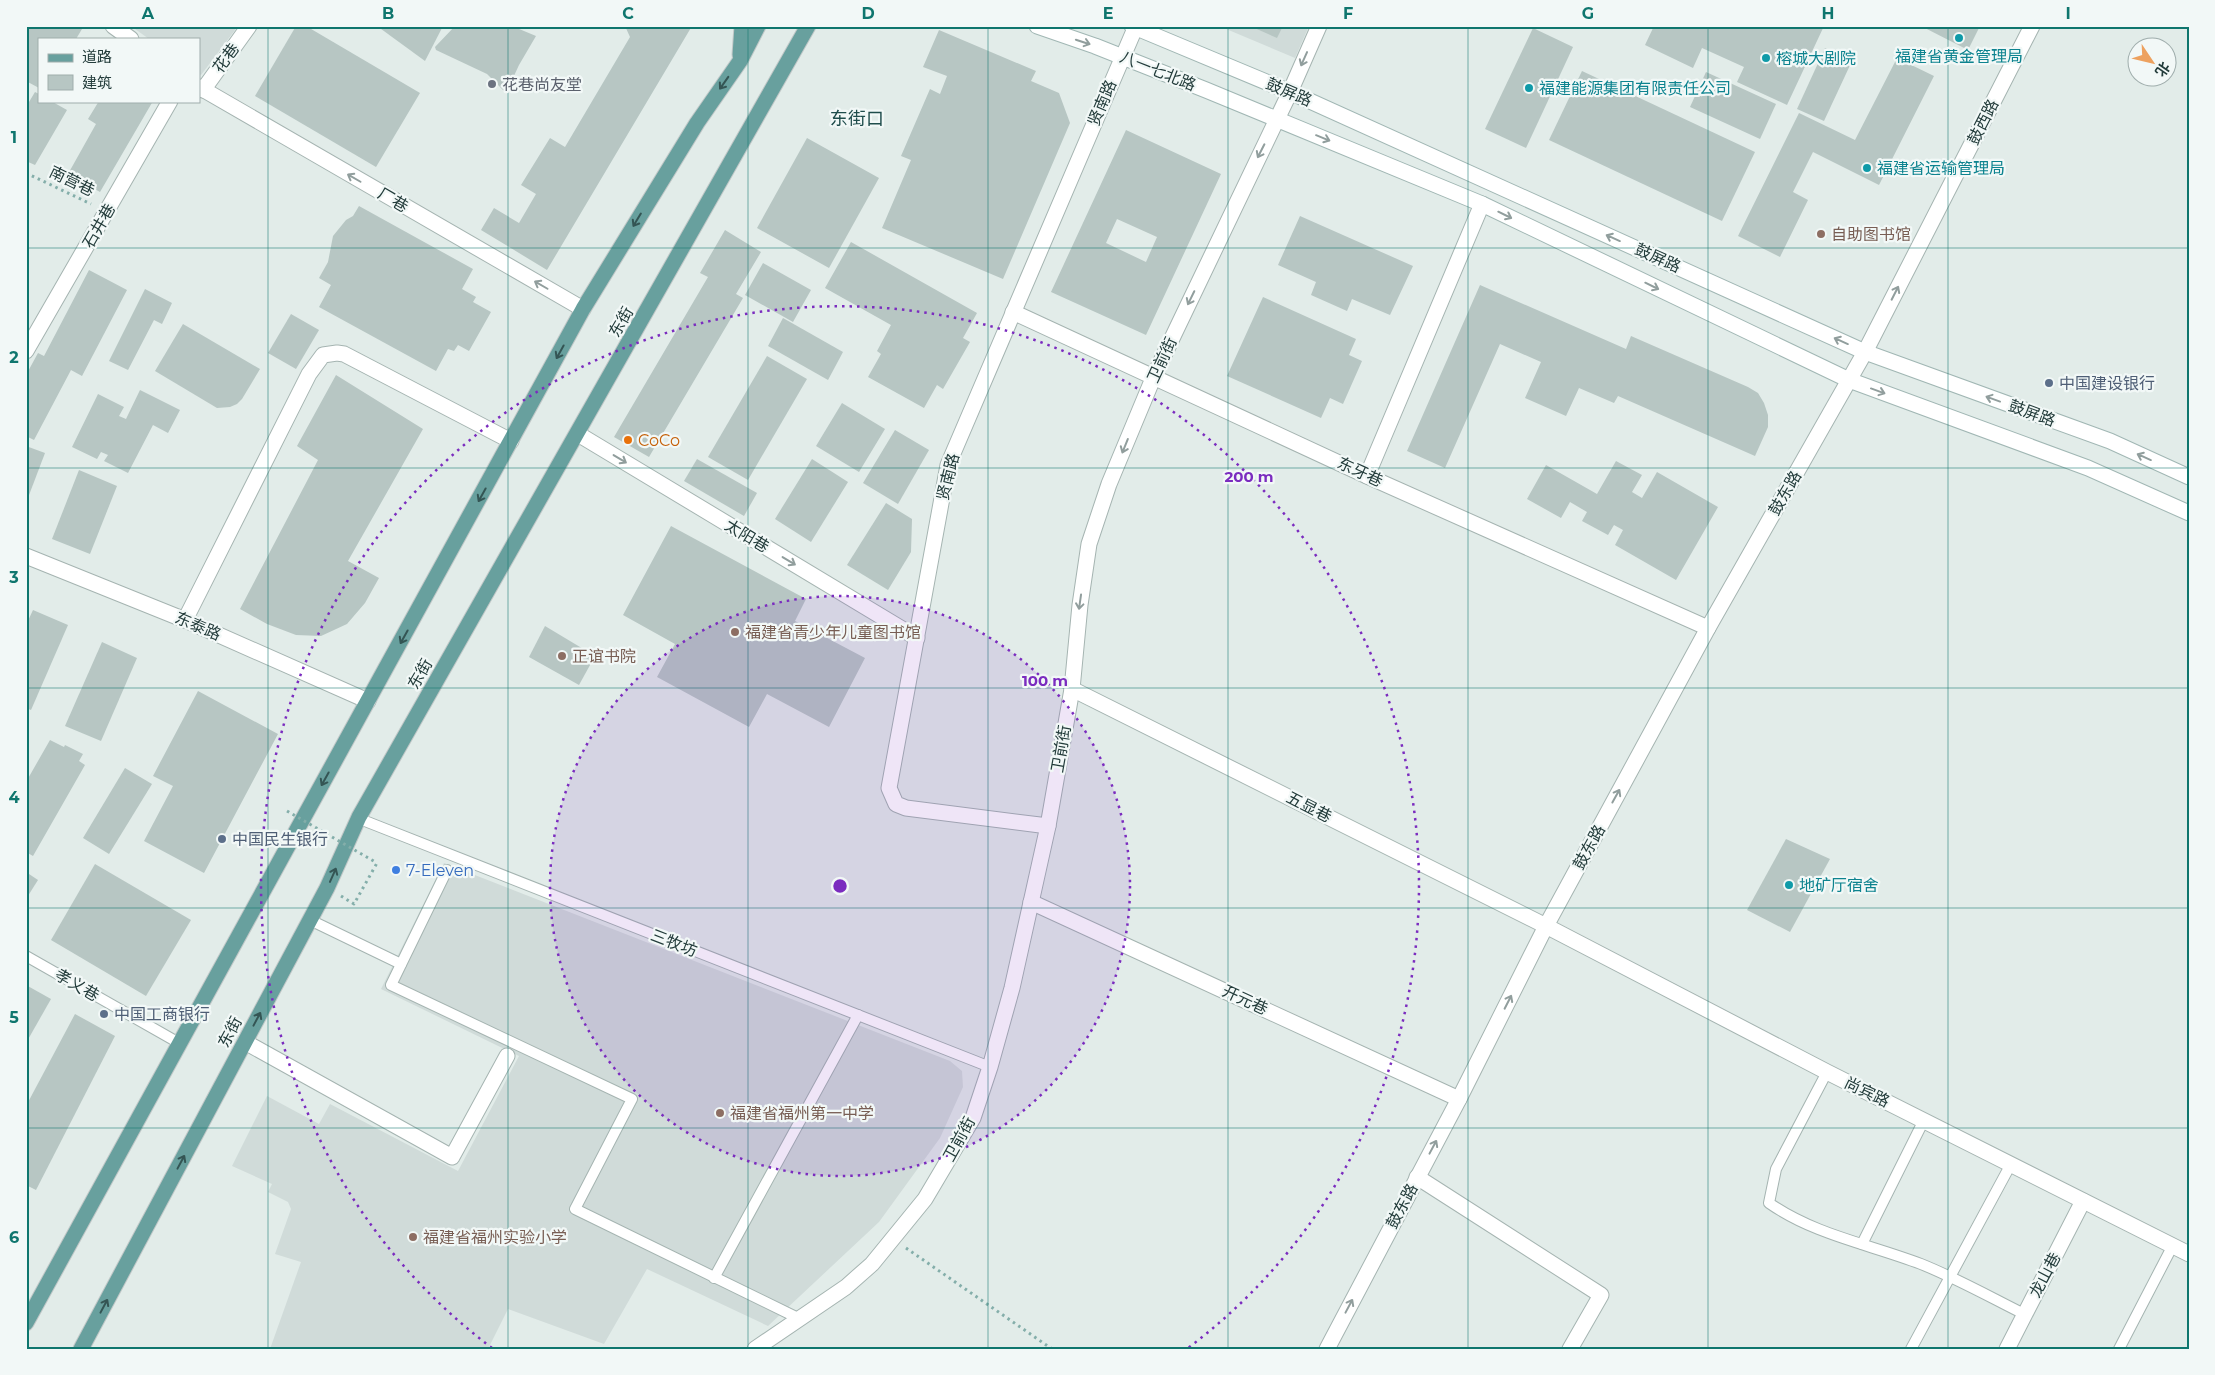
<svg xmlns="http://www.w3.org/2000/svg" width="2215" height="1375" font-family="Montserrat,'Noto Sans SC',sans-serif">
<rect width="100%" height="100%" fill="#e2ece9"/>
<g fill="#d0dbd9">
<polygon points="131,26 238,26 201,75 199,74 199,39 149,39"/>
<polygon points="1219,26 1309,26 1295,58"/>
<polygon points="444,863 950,1061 962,1071 963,1087 940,1138 879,1222 768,1326 647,1269 604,1344 508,1309 488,1349 270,1349 301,1262 275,1254 291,1209 288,1202 268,1192 272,1184 232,1166 267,1096 319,1124 330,1104 458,1171 519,1056 381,989"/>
</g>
<g fill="#b7c6c3" fill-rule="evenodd">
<polygon points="26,26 78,26 82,29 76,39 39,39 39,88 26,81"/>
<polygon points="296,26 306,26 420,93 376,167 255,96"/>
<polygon points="377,26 443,26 425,61"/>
<polygon points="455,26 512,26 536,36 519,65 507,91 504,91 487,74 436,50 435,47"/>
<polygon points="625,26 692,26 547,270 481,230 494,208 519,223 536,194 521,185 550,138 565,147 630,37"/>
<polygon points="1250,26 1283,26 1277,38"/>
<polygon points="1654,26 1824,26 1787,105 1737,82 1744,67 1702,48 1693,68 1645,45"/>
<polygon points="1921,26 1980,26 1968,50"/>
<polygon points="1533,28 1573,47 1526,148 1485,129"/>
<polygon points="939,30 1036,71 1031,81 1059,93 1070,123 1003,279 882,228 911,160 901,156 930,89 940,94 947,76 923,67"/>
<polygon points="1825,48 1852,61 1824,121 1797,109"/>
<polygon points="1897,58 1934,76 1879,185 1813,152 1793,192 1808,200 1780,257 1738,236 1799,113 1855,140"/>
<polygon points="1582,71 1755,152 1722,221 1549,140"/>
<polygon points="1706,72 1776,104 1760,139 1690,107"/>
<polygon points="35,92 39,94 39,101 51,101 67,110 35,165 26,161 26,107"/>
<polygon points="99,101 153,101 100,192 68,174 96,124 88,119"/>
<path d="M1126,130L1221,174L1146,335L1051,292ZM1117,219L1157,237L1146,262L1106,243Z"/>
<polygon points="807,138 879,178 829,268 757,228"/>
<polygon points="359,206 473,269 462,289 476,297 473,302 491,312 469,351 458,345 454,351 448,349 436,371 319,307 331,285 319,278 328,262 333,236 346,220 353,216"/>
<polygon points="1300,216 1413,266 1390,315 1352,299 1347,311 1311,295 1316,282 1278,265"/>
<polygon points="725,230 761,252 736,294 743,298 649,457 614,437 708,277 700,273"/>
<polygon points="851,242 977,313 963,338 970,342 943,389 937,385 924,408 868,377 881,354 877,351 891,325 825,288"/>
<polygon points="763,263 811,290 793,322 745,295"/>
<polygon points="89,270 127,290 82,376 71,370 34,440 26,436 26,375 38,353 44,356"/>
<polygon points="1480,285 1626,349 1631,336 1748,387 1758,393 1764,403 1768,415 1768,427 1755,456 1618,396 1614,403 1579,388 1566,416 1525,398 1541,362 1500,344 1445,468 1407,451"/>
<polygon points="145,289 172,303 162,324 154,320 128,370 109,361"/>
<polygon points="1263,297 1356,339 1349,355 1362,361 1343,404 1330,398 1321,418 1227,376"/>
<polygon points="291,314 319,330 296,369 268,353"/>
<polygon points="783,318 843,352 828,380 768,346"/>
<polygon points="183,324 260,369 242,399 237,404 230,407 217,408 155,371"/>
<polygon points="767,356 807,379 748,480 708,457"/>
<polygon points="336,375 423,429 348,561 379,578 365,603 347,624 321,636 296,635 267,624 240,609 318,460 297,446"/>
<polygon points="140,390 180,410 168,433 153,425 128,473 104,461 108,455 101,452 97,459 72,447 98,394 124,407 119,416 126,419"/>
<polygon points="842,403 885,429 859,472 816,446"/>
<polygon points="895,430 929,450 898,504 863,483"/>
<polygon points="26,446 45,453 26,503"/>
<polygon points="697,459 757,493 744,516 684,481"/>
<polygon points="812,459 848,482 811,542 775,519"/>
<polygon points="1616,461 1642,475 1632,492 1642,498 1657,472 1718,507 1676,580 1615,545 1623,530 1614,525 1608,535 1582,521 1587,512 1570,502 1561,518 1527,499 1546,465 1597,494"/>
<polygon points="79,470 117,486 90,554 52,539"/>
<polygon points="886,503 912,519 911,552 888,590 847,565"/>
<polygon points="671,526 806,599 795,621 865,658 829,727 767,694 749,727 657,677 675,644 623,615"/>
<polygon points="33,610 68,625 31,710 26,708 26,625"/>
<polygon points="545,626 595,656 579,685 529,657"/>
<polygon points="102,642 137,658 101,741 65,726"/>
<polygon points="198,691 278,734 204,873 144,841 173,786 153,776"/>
<polygon points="50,740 64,747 65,745 83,754 79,761 85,765 33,856 26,852 26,782"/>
<polygon points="125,768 152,784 109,854 83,838"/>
<polygon points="1786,839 1830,859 1790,932 1747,910"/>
<polygon points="95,864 191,920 146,996 51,940"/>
<polygon points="26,872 38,880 26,899"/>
<polygon points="26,985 51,999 26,1043"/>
<polygon points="75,1014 115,1036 36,1190 26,1185 26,1106"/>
</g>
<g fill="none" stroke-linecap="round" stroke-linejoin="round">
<defs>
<g id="service">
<polyline points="359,817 365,821 990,1067"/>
<polyline points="447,870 391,985 632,1099 575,1209 800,1319"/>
<polyline points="310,920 401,964"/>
<polyline points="26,956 179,1043"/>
<path d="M1827,1072L1776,1169L1769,1203C1815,1235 1869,1244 1921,1264C1956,1278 1990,1297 2024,1314"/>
<polyline points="1862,1244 1924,1120"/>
<polyline points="714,1278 858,1015"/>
<polyline points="1911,1349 2011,1164"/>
<polyline points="2119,1349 2172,1247"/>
</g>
<polyline id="pedestrian" points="185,620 309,374 323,355 337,353 344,354 511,441"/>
<g id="minor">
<polyline points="113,26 131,39"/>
<polyline points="199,87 583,309"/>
<polyline points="203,90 249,26"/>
<polyline points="1013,312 1367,476 1708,628"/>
<polyline points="26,351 170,101"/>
<polyline points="1367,476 1482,204"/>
<polyline points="1072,689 1546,926"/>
<polyline points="1048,826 906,808 896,804 889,788 948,465 1136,26"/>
<polyline points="1031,902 1459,1099"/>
<polyline points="245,1042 452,1157 507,1056"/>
<polyline points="1417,1177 1601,1295 1570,1349"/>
<polyline points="755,1349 846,1287 872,1264 925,1199 973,1118 990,1067 1012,988 1048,826 1072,689 1080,605 1089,544 1109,484 1154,376 1290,92"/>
<polyline points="2007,1349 2083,1201"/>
</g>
<g id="tertiary">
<polyline points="1290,92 1319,26"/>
<polyline points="578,434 917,638"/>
<polyline points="26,556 185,620 368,701"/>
<polyline points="1546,926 1827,1072 2189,1254"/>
<polyline points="1327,1349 1459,1099 1546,926 1708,628 1865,352 2032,26"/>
</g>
<g id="secondary">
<polyline points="1037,26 1095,46 1206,90 1482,204 1849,380 2088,468 2189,513"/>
<polyline points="1132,26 1290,92 1865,352 2110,441 2189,477"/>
</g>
<g id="primary">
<polyline points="740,55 742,26"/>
<polyline points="26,1323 583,309 697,123 740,61 758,26"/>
<polyline points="81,1349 327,888 359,817 808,26"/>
</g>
</defs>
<use href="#service" stroke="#a5b4b1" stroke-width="12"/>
<use href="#pedestrian" stroke="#a5b4b1" stroke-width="17"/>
<use href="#minor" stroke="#a5b4b1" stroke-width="17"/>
<use href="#tertiary" stroke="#a5b4b1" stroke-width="17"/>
<use href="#secondary" stroke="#a1b7b4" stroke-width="17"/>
<use href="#primary" stroke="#c1c8c8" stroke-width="17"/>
<g stroke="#84aeaa" stroke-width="3" stroke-dasharray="2.5 4" stroke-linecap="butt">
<polyline points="26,173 91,204"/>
<polyline points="341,896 354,904 377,863"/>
<polyline points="906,1248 1052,1349"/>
</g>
<use href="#service" stroke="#fff" stroke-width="10"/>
<use href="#pedestrian" stroke="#fff" stroke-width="15"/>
<use href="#minor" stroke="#fff" stroke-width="15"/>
<use href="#tertiary" stroke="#fff" stroke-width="15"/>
<use href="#secondary" stroke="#fff" stroke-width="15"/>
<use href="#primary" stroke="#68a09e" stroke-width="15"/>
<polyline stroke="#84aeaa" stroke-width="3" stroke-dasharray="2.5 4" stroke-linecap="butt" points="287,811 377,863"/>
</g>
<defs><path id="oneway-shaft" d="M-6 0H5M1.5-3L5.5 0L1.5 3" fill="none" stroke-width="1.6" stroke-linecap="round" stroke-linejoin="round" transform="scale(1.25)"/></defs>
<g stroke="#919e9d">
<use href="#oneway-shaft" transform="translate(1083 42) rotate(18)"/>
<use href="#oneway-shaft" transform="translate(1304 59) rotate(114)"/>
<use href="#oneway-shaft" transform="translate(1323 138) rotate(22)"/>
<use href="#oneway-shaft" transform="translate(1261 151) rotate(117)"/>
<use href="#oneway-shaft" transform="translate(354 178) rotate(-150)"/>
<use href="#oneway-shaft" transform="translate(1505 215) rotate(26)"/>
<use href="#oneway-shaft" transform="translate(1613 238) rotate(-156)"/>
<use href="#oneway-shaft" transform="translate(541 285) rotate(-150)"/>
<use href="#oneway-shaft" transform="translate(1652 286) rotate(26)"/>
<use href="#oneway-shaft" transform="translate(1895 293) rotate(-63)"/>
<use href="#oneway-shaft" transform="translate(1191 298) rotate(116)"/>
<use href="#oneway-shaft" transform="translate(1841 341) rotate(-156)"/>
<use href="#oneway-shaft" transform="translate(1878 391) rotate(20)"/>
<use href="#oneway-shaft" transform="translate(1993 399) rotate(-160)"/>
<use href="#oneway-shaft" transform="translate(1125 446) rotate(112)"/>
<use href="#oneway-shaft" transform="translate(2144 457) rotate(-156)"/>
<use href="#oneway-shaft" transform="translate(620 459) rotate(31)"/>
<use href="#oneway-shaft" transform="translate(789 561) rotate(31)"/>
<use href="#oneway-shaft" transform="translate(1080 602) rotate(98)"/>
<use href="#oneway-shaft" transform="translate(1616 796) rotate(-61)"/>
<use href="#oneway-shaft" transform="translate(1508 1002) rotate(-63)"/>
<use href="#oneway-shaft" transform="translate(1433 1147) rotate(-62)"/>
<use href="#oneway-shaft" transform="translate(1349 1306) rotate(-62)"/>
</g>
<g stroke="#345554">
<use href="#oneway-shaft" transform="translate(724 83) rotate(125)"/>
<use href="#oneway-shaft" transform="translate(637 220) rotate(121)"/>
<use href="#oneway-shaft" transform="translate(560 352) rotate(119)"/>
<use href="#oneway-shaft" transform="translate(482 495) rotate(119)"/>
<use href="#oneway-shaft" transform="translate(404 637) rotate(119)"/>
<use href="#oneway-shaft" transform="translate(325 779) rotate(119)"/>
<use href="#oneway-shaft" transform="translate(333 875) rotate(-66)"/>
<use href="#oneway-shaft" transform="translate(257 1019) rotate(-62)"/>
<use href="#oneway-shaft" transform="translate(181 1162) rotate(-62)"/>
<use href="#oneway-shaft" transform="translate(104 1306) rotate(-62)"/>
</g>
<path fill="none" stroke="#0f766e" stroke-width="1" stroke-opacity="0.55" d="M268,26V1349M508,26V1349M748,26V1349M988,26V1349M1228,26V1349M1468,26V1349M1708,26V1349M1948,26V1349M26,248H2189M26,468H2189M26,688H2189M26,908H2189M26,1128H2189"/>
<circle cx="840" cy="886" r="290" fill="#7b2cbf" fill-opacity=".12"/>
<g fill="none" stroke="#7b2cbf" stroke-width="2.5" stroke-dasharray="2.5 5">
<circle cx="840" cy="886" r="290"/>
<path d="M492 1348A579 579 0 1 1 1188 1348"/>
</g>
<g fill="#0f9aa8" stroke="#f2f8f7" stroke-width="2">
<circle cx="1959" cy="38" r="5"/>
<circle cx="1766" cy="58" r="5"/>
<circle cx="1529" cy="88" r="5"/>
<circle cx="1867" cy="168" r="5"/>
<circle cx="1789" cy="885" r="5"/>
</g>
<circle fill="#6b7280" stroke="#f2f8f7" stroke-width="2" cx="492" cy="84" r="5"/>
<g fill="#8d6e63" stroke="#f2f8f7" stroke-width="2">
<circle cx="1821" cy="234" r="5"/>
<circle cx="735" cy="632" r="5"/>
<circle cx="562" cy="656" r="5"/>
<circle cx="720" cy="1113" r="5"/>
<circle cx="413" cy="1237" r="5"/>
</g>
<g fill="#5c6f8a" stroke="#f2f8f7" stroke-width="2">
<circle cx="2049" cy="383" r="5"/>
<circle cx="222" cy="839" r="5"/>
<circle cx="104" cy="1014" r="5"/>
</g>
<circle fill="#e8710a" stroke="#f2f8f7" stroke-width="2" cx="628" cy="440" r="5"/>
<circle fill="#3f7fe0" stroke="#f2f8f7" stroke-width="2" cx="396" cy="870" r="5"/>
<g text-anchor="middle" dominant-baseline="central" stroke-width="4.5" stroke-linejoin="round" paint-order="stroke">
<g font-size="16" fill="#0d838f" stroke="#f2f8f7" text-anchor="start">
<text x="1959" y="56" text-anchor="middle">福建省黄金管理局</text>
<text x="1776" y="58">榕城大剧院</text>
<text x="1539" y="88">福建能源集团有限责任公司</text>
<text x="1877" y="168">福建省运输管理局</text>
<text x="1799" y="885">地矿厅宿舍</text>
</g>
<g font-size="16" fill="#233c3b" stroke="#f2f8f7">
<text transform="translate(226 58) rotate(-54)">花巷</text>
<text transform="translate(1158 71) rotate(22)">八一七北路</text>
<text transform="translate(1289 92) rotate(23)">鼓屏路</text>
<text transform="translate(1102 103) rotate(-67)">贤南路</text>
<text transform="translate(1983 122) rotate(-63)">鼓西路</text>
<text transform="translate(72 181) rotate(26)">南营巷</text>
<text transform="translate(393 200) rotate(30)">厂巷</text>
<text transform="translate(99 226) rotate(-60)">石井巷</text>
<text transform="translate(1658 258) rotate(24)">鼓屏路</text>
<text transform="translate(621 322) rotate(-60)">东街</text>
<text transform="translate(1162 360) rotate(-65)">卫前街</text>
<text transform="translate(2032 413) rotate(20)">鼓屏路</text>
<text transform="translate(1360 472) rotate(25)">东牙巷</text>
<text transform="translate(948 477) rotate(-76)">贤南路</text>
<text transform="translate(1785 493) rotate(-60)">鼓东路</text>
<text transform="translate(747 536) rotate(31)">太阳巷</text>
<text transform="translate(198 626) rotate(23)">东泰路</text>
<text transform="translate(420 674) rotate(-60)">东街</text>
<text transform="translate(1061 749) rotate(-80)">卫前街</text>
<text transform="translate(1309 807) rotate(27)">五显巷</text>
<text transform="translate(1589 847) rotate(-61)">鼓东路</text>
<text transform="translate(674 943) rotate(21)">三牧坊</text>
<text transform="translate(77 985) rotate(30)">孝义巷</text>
<text transform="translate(1245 1000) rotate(25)">开元巷</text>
<text transform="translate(230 1032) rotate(-62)">东街</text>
<text transform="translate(1867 1092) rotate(26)">尚宾路</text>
<text transform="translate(959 1139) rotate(-61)">卫前街</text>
<text transform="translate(1402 1206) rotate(-62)">鼓东路</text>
<text transform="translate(2045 1275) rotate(-62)">龙山巷</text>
</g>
<g font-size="16" fill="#5b616d" stroke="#f2f8f7" text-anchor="start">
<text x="502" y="84">花巷尚友堂</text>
</g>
<g font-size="16" fill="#785e54" stroke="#f2f8f7" text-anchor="start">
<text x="1831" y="234">自助图书馆</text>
<text x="745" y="632">福建省青少年儿童图书馆</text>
<text x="572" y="656">正谊书院</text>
<text x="730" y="1113">福建省福州第一中学</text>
<text x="423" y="1237">福建省福州实验小学</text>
</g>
<g font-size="16" fill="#4e5e75" stroke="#f2f8f7" text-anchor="start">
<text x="2059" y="383">中国建设银行</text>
<text x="232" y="839">中国民生银行</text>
<text x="114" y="1014">中国工商银行</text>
</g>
<g font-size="16" fill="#c56008" stroke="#f2f8f7" text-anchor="start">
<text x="638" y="440">CoCo</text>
</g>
<g font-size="16" fill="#366cbe" stroke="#f2f8f7" text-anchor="start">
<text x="406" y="870">7-Eleven</text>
</g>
<g font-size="18" fill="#1f4d4c" stroke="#f2f8f7">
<text x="857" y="119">东街口</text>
</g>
</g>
<circle cx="840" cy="886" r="8" fill="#7b2cbf" stroke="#f2f8f7" stroke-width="2.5"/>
<g font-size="15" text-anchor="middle" font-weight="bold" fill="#7b2cbf" stroke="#f2f8f7" stroke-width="4.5" stroke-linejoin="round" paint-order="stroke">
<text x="1249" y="482">200 m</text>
<text x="1045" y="686">100 m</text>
</g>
<rect width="2215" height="1375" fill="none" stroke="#f2f8f7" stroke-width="55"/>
<rect x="38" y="38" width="162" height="65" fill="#f2f8f7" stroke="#9fadac"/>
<rect x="48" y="54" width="25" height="8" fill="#68a09e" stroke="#9fadac"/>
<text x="82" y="62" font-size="15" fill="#233c3b">道路</text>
<rect x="48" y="75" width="25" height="15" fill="#b7c6c3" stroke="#9fadac"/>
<text x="82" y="88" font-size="15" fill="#233c3b">建筑</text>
<g transform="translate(2152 62) rotate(125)"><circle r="24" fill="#f2f8f7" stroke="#9fadac"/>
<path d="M0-4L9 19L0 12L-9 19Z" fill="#eda15f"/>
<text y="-8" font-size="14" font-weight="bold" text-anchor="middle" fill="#233c3b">北</text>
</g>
<rect x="28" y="28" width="2160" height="1320" fill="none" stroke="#0f766e" stroke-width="2"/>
<g font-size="16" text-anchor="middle" font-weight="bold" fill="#0f766e">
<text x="148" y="19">A</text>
<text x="388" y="19">B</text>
<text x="628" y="19">C</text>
<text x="868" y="19">D</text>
<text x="1108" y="19">E</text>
<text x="1348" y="19">F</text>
<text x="1588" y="19">G</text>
<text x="1828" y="19">H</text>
<text x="2068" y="19">I</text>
<text x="14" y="143">1</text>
<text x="14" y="363">2</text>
<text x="14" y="583">3</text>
<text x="14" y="803">4</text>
<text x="14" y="1023">5</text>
<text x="14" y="1243">6</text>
</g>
</svg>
